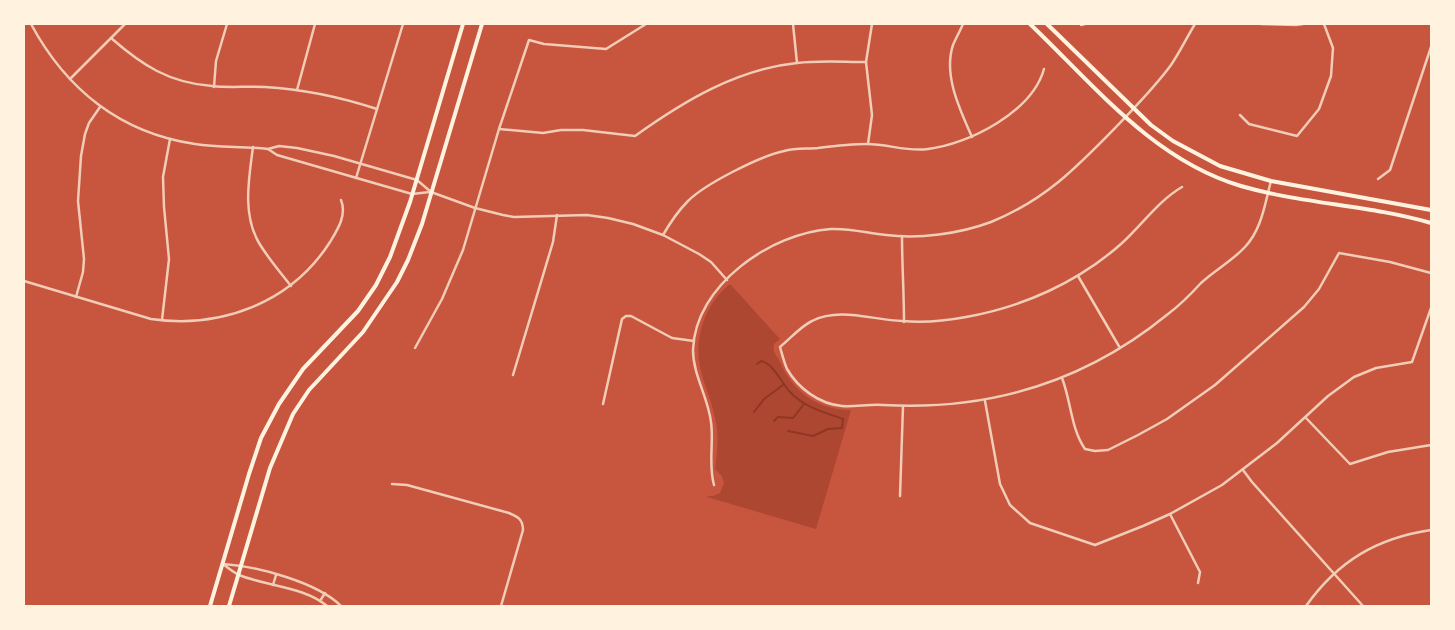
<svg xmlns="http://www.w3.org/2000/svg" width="1455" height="630" font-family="Ubuntu,sans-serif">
<rect width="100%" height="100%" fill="#c8553d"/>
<path fill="#ae4732" d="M730,284L780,339L774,344C772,353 777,355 780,362C793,392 818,410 851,410L816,529L707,497L708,496H713L720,493L724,483L722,476L715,469C717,454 719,438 716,423C713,403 704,386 700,367C694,336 706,303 730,284Z"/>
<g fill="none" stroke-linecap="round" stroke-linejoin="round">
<g stroke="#8f3625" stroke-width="2">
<path d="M757,364L761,361C773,363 781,382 790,392C805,408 824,412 843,419L842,428L828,429L813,436L788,431"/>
<polyline points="754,412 764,399 783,385"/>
<polyline points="774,421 778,417 793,418 804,404"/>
</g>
<g stroke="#f1ccb7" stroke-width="2.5">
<path d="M31,24C66,89 120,133 195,144C219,148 243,146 268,149L279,146L297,148L334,156L417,180L431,192L475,208L503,215L514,217L587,215L608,218L633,224L663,235L699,254L711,262L727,280"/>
<polyline points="793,24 797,63"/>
<path d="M963,24C960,31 956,38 953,45C943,75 960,110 972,137"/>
<polyline points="1261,24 1296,25 1303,24"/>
<polyline points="1081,25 1085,24"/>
<path d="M111,38C142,65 169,83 212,86C229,88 247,86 265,87C303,89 340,97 377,109"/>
<polyline points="70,79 125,24"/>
<polyline points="214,87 216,61 227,24"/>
<polyline points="297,90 315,24"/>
<polyline points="1240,115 1249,124 1297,136 1319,109 1331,76 1333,48 1324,24"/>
<path d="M499,129L543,133L561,130H583L635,136C684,101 737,69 797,63C819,60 843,62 866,62"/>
<polyline points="868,144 872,115 866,62 872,24"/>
<path d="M253,147C249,178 242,214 259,243C268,258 280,272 291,286"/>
<polyline points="268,149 277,155 412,194 430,192"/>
<polyline points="356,178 403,24"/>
<polyline points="1378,179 1390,170 1431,47"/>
<path d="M1182,187C1158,201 1142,225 1121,244C1078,282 1023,307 966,317C945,321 923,323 902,321C873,320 839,307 812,321C801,326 790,339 780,347C782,354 784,362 787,369C798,388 819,404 842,406C855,407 869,404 883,405C990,411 1085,382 1168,314C1180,305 1191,294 1201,283C1215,270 1232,261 1245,247C1262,229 1265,203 1271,181"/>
<path d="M663,235C670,223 678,211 688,201C705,184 760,156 784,151C795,148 807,149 818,148C834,146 851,144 867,144C888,144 907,152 928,149C969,144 1032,112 1044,69"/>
<path d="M902,236C902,265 904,293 904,322"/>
<polyline points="1078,276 1120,348"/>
<path d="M24,281L151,319C221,329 291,303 330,242C338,229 347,215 341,200"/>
<polyline points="76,297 83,272 84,259 78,201 81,156 85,134 89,123 100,107"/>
<polyline points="162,320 169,259 164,207 163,177 170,139"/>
<polyline points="415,348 442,299 463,250 499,129 529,40 544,44 606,49 646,24"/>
<polyline points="513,375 553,242 557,215"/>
<path d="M1062,378C1071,401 1071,429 1085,449L1095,451L1108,450L1138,435L1167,419L1215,385L1304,307L1319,289L1339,253L1390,262L1431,273"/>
<polyline points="985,401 1000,484 1010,505 1030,523 1095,545 1143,526 1170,514 1222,485 1277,443 1328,396 1354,377 1376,368 1412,362 1431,308"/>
<polyline points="603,404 622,319 626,316 631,316 672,338 694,341"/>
<polyline points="1306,418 1350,464 1388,452 1431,445"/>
<polyline points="1243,470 1252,482 1363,606"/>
<path d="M392,484L407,485L509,513C518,517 523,519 523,530L501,606"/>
<path d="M714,485C708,464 714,443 711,422C708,397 693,375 693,350C695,285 771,233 831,229C849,228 867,233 886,235C919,239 959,234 991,222C1045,200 1076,168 1116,127C1135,107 1155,87 1171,65C1180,52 1187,37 1195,24"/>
<polyline points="900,496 903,406"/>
<polyline points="1170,514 1200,572 1198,583"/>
<polyline points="273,585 276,575"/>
<polyline points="320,601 325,593"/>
<path d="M327,606C305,587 266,586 239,575C233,572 228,568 223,564C256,566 317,582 341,606"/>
<path d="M1306,606C1338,561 1377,538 1431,530"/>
</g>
<g stroke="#fff3e0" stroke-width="4">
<path d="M1030,24C1094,85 1153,160 1241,186C1303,204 1369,205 1431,223"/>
<polyline points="1047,24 1151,125 1173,141 1220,166 1271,181 1431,210"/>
<polyline points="210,606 249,474 261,438 279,404 303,369 358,311 376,285 390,257 410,202 463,24"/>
<polyline points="229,606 270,468 293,414 309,390 363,332 397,282 408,260 422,224 482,24"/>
</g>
</g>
<rect width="1455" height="630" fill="none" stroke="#fff3e0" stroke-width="50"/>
</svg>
